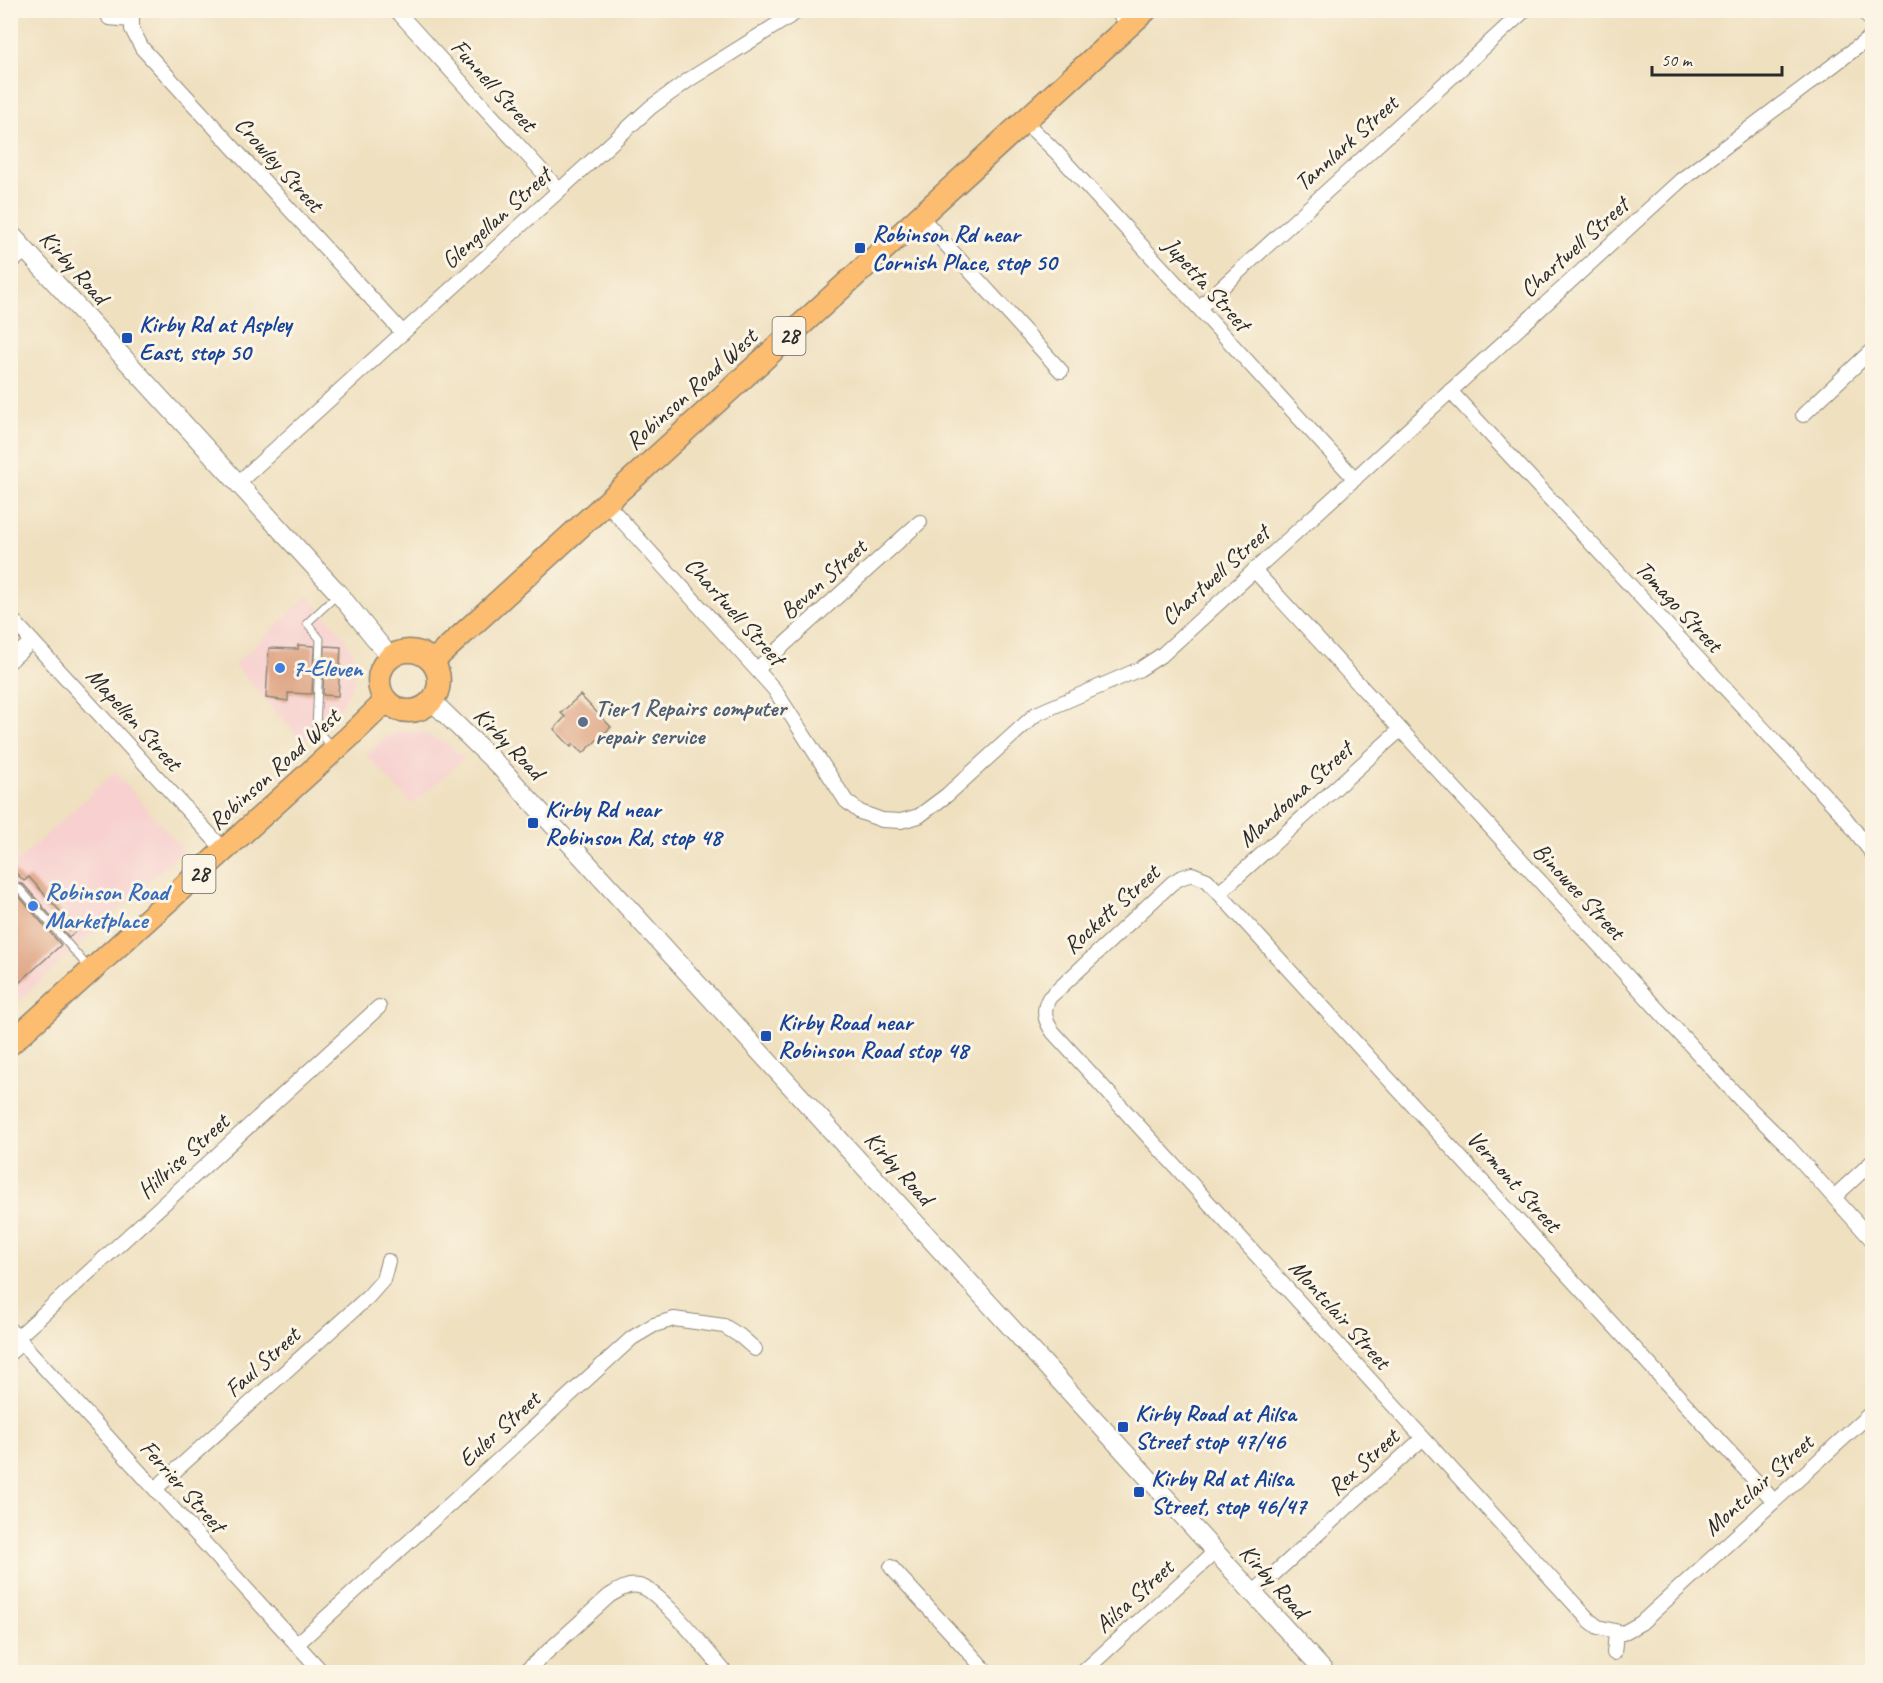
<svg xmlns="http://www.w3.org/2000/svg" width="1883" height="1683" font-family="Caveat,sans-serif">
<rect width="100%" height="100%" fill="#fcf5e5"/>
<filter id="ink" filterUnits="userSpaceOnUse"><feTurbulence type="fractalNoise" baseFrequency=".0167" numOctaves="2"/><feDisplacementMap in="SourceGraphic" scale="12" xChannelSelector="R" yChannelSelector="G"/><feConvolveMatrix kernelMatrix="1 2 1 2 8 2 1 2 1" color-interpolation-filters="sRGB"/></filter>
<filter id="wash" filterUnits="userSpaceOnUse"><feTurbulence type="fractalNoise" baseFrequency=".008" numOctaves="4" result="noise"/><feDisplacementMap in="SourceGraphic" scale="24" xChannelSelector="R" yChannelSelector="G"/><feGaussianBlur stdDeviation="1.35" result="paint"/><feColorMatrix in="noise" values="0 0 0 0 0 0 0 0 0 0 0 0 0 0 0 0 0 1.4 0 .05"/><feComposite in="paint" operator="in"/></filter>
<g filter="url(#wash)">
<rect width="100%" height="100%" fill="#efe0c0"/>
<g fill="#f7d0cf">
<polygon points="308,596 344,636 356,660 353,686 339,709 303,742 234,665"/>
<polygon points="405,731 423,733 446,743 464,758 412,805 366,754 387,737"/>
<polygon points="115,772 183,850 11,1008 11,867"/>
</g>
<g id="blocks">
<g fill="#db9b79">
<polygon points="298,645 314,646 312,694 288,693 288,701 266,698 269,648 298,649"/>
<polygon points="325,646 341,647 338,696 323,695"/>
<polygon points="580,695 611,727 583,753 573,744 571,747 554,729 565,717 561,713"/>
<polygon points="10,867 24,881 29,877 77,930 69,937 24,885 10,880"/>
<polygon points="10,892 17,894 61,945 10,991"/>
</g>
</g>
</g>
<g filter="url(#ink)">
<use href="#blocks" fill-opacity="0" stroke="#8d8676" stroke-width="1.5"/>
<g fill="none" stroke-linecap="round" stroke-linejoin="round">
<defs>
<g id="service">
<polyline points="333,748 316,729 320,639 307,623 337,595"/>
<polyline points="10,886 20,889 89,968"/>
</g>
<g id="minor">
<polyline points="132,10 132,29 142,48 403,333"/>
<polyline points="396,10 559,190"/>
<polyline points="1116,10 1130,25"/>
<polyline points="1862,10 1872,22"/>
<polyline points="109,18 131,20"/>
<polyline points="1024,121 1057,153 1355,479"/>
<polyline points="920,216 1061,371"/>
<polyline points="10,264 26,250"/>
<polyline points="1199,308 1525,10"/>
<polyline points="1450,391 1842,814 1872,853"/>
<polyline points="1803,415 1872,350"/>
<polyline points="239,482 651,107 690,79 800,10"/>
<polyline points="606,503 774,689 846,801 860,812 882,820 901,821 919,816 947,795 1036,714 1140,669 1163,654 1681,180 1872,36"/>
<polyline points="1254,570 1740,1099 1788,1146 1872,1240"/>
<polyline points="10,617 225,851"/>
<polyline points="10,661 32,641"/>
<polyline points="757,669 920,522"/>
<polyline points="1220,892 1400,730"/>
<polyline points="1834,1197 1872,1162"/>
<polyline points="10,1330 322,1672"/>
<polyline points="18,1337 379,1007"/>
<polyline points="10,1353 22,1342"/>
<polyline points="155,1489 368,1297 383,1280 388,1261"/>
<path d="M1774,1501L1207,880L1192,874L1180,878L1172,883L1049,998C1042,1011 1045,1021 1053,1032L1589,1620L1598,1627L1623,1633L1641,1623L1872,1412"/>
<polyline points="891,1567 987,1672"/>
<polyline points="1253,1593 1423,1438"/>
<polyline points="296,1645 632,1338 654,1325 674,1319 724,1326 740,1336 755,1349"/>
<polyline points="1614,1653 1616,1633"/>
<path d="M525,1672L609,1596C619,1590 627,1584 639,1586C659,1589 710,1655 725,1672"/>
<polyline points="1083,1672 1215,1552"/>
</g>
<g id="tertiary">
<polyline points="10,233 339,594 390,657"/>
<polyline points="432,701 499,766 1325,1672"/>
</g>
<g id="primary">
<circle cx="409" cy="681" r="30"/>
<polyline points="433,661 1146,10"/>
<polyline points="10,1044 349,737 386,701"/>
</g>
</defs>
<use href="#service" stroke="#8d8676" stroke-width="9"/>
<use href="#minor" stroke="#8d8676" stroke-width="16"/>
<use href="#tertiary" stroke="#8d8676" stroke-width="20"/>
<use href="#primary" stroke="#8d8676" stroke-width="25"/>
<use href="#service" stroke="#fff" stroke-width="7"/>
<use href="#minor" stroke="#fff" stroke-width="14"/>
<use href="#tertiary" stroke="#fff" stroke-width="18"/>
<use href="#primary" stroke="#fcbd6f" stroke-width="22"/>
</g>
</g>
<g fill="#1a4fb4" stroke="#fcf5e5" stroke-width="2">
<rect x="854" y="242" width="12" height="12" rx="3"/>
<rect x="121" y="332" width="12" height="12" rx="3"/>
<rect x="527" y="817" width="12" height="12" rx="3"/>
<rect x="760" y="1030" width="12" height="12" rx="3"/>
<rect x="1117" y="1421" width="12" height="12" rx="3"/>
<rect x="1133" y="1486" width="12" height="12" rx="3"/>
</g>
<g fill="#3f7fe0" stroke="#fcf5e5" stroke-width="2">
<circle cx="280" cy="668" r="6"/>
<circle cx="33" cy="906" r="6"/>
</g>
<circle fill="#5c6f8a" stroke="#fcf5e5" stroke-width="2" cx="583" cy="722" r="6"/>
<g text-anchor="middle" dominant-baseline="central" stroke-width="6" stroke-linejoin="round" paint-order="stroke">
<g fill="#fcf5e5" stroke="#6a6863" stroke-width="1.5">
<rect x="772.5" y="317" width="33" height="38" rx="4.5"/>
<rect x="182.5" y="855" width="33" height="38" rx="4.5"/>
</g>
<g font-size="22" font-weight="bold" fill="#2b2b2b">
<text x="789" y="336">28</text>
<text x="199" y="874">28</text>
</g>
<g font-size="24" fill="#2b2b2b" stroke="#fcf5e5">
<text transform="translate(494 85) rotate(48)">Funnell Street</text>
<text transform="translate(1346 143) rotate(-42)">Tannlark Street</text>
<text transform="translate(279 164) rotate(48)">Crowley Street</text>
<text transform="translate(496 218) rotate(-42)">Glengellan Street</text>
<text transform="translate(1574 247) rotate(-42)">Chartwell Street</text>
<text transform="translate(74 267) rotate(48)">Kirby Road</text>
<text transform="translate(1207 284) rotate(48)">Jupetta Street</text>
<text transform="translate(691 389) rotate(-42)">Robinson Road West</text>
<text transform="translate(1215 575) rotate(-42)">Chartwell Street</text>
<text transform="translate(823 579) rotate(-42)">Bevan Street</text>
<text transform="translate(1679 606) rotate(47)">Tomago Street</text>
<text transform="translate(735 611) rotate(48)">Chartwell Street</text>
<text transform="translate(134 719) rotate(48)">Mapellen Street</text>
<text transform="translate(509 743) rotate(46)">Kirby Road</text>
<text transform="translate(274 769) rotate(-42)">Robinson Road West</text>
<text transform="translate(1295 794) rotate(-42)">Mandoona Street</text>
<text transform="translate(1579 891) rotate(47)">Binowee Street</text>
<text transform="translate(1111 909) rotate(-42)">Rockett Street</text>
<text transform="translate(183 1156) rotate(-42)">Hillrise Street</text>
<text transform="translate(899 1168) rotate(48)">Kirby Road</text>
<text transform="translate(1514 1181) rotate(48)">Vermont Street</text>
<text transform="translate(1340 1314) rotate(48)">Montclair Street</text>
<text transform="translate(262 1362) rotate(-42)">Faul Street</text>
<text transform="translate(499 1429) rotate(-42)">Euler Street</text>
<text transform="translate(1363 1462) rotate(-42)">Rex Street</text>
<text transform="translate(1758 1485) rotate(-42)">Montclair Street</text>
<text transform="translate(183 1486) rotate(48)">Ferrier Street</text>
<text transform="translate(1274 1581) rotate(48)">Kirby Road</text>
<text transform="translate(1134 1596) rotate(-42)">Ailsa Street</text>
</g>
<g font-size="24" font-weight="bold" fill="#164399" stroke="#fcf5e5" text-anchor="start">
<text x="872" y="234">Robinson Rd near<tspan x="872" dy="28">Cornish Place, stop 50</tspan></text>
<text x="139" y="324">Kirby Rd at Aspley<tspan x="139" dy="28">East, stop 50</tspan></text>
<text x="545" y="809">Kirby Rd near<tspan x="545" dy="28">Robinson Rd, stop 48</tspan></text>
<text x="778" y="1022">Kirby Road near<tspan x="778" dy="28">Robinson Road stop 48</tspan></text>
<text x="1135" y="1413">Kirby Road at Ailsa<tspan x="1135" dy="28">Street stop 47/46</tspan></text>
<text x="1151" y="1478">Kirby Rd at Ailsa<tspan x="1151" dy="28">Street, stop 46/47</tspan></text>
</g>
<g font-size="24" font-weight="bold" fill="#366cbe" stroke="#fcf5e5" text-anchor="start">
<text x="292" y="668">7-Eleven</text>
<text x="45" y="892">Robinson Road<tspan x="45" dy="28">Marketplace</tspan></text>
</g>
<g font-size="24" font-weight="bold" fill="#4e5e75" stroke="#fcf5e5" text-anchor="start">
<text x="595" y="708">Tier1 Repairs computer<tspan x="595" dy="28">repair service</tspan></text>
</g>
</g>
<rect width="1883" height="1683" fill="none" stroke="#fcf5e5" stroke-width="36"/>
<path d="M1652 66v9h130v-9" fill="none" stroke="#2b2b2b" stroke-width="3"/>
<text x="1661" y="66" font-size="18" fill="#2b2b2b" stroke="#fcf5e5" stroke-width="4.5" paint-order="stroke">50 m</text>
</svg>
